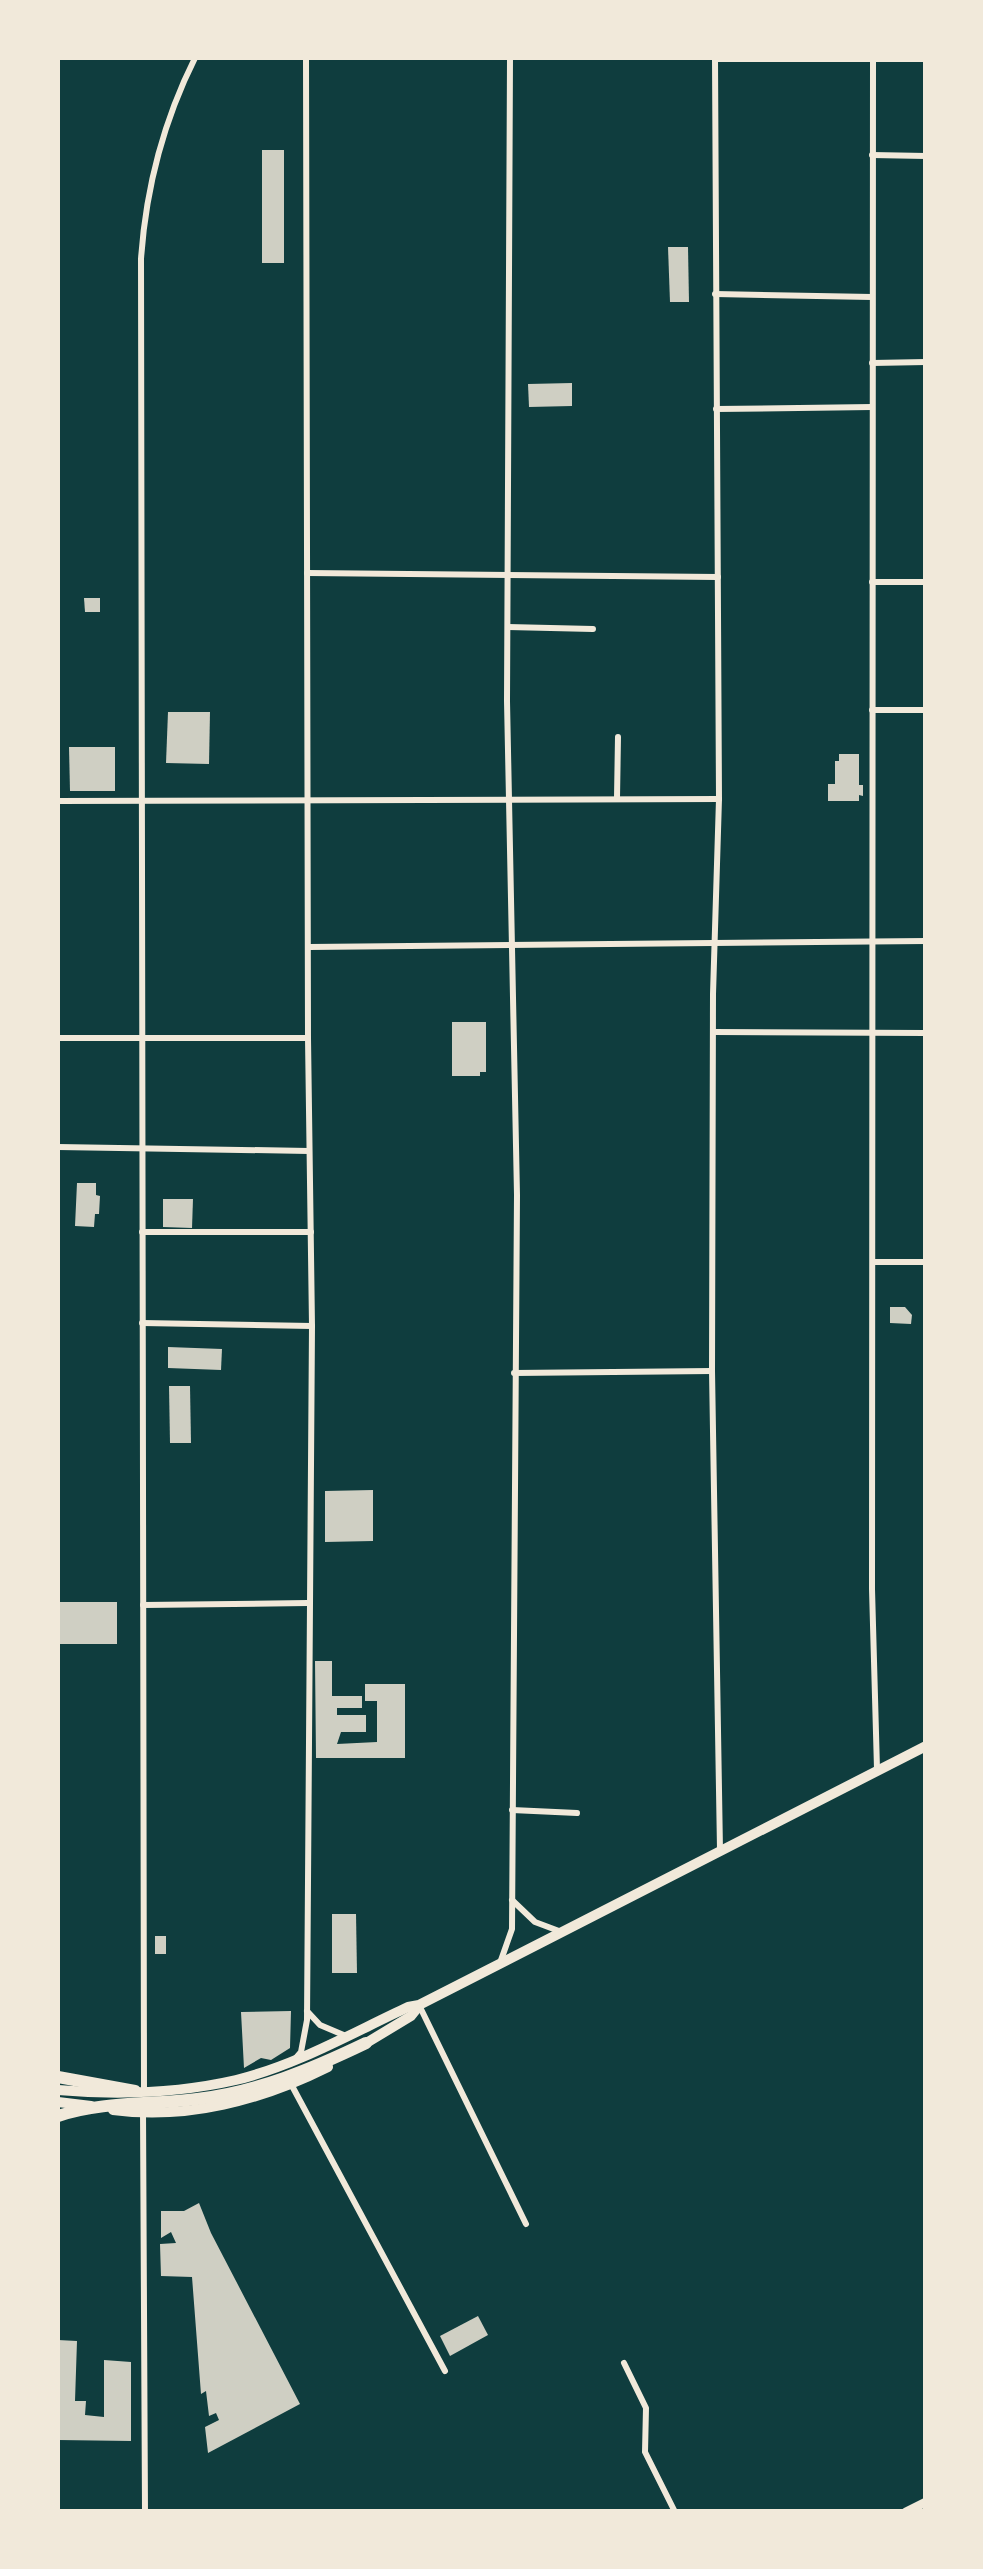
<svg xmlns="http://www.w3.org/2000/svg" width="983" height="2569" font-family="'Sofia Sans Condensed',sans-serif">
<rect width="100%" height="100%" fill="#0f3d3e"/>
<g fill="#cfcfc3">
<rect x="262" y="150" width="22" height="113"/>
<polygon points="668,247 688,247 689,302 670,302"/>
<polygon points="572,383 572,406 529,407 528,384"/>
<polygon points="84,598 100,598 100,612 85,612"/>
<polygon points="168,712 210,712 209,764 166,763"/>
<polygon points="69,747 115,747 115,791 70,791"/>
<polygon points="839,754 859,754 859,785 863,785 863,796 859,795 859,801 828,801 828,784 835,784 835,761 839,761"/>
<polygon points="452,1022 486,1022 486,1072 480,1072 480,1076 452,1076"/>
<polygon points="77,1183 96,1183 96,1195 100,1196 99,1214 95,1214 94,1227 75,1226"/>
<polygon points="163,1199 193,1199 192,1228 163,1227"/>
<polygon points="890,1307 905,1307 912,1315 911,1324 890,1323"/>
<polygon points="168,1347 222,1349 221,1370 168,1368"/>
<polygon points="169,1386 190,1386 191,1443 170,1443"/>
<polygon points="373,1490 373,1541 325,1542 325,1491"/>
<rect x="59" y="1602" width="58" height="42"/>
<polygon points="315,1661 332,1661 332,1696 362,1696 362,1708 337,1708 337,1715 366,1715 366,1732 341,1732 337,1744 377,1742 377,1701 365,1701 365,1684 405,1684 405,1758 316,1758"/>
<polygon points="332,1914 356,1914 357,1973 332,1973"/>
<rect x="155" y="1936" width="11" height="18"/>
<polygon points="291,2011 290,2048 271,2060 261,2058 244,2068 241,2012"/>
<polygon points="199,2203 211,2233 300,2404 208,2453 205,2427 219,2420 216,2413 209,2416 206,2391 201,2394 192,2277 161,2276 160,2244 176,2243 171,2232 161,2238 161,2211 184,2211"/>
<polygon points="478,2316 488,2335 450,2356 440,2336"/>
<polygon points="58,2340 77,2341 75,2401 86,2401 85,2415 104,2417 104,2360 131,2362 131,2441 58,2440"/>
</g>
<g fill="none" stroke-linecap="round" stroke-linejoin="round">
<g stroke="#f1e9da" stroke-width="6">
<polyline points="715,58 719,799 713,994 712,1371 720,1850"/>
<polyline points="873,58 872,1589 877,1769"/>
<polyline points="715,59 926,59"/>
<polyline points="872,155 926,156"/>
<polyline points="715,294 872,297"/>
<polyline points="872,363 926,362"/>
<polyline points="716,409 872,407"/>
<polyline points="307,573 718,577"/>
<polyline points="872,582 926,582"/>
<polyline points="508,627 593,629"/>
<polyline points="872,710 926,710"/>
<polyline points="617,798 618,737"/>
<polyline points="58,801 719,799"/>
<polyline points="309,947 926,941"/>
<polyline points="714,1032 926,1033"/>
<polyline points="59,1038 308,1038"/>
<polyline points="58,1147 309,1151"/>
<polyline points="142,1232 311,1232"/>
<polyline points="874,1262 926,1262"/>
<polyline points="142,1323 312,1326"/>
<polyline points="514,1373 712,1371"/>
<polyline points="143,1605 308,1603"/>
<polyline points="512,1810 577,1813"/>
<polyline points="512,1900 535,1922 559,1931"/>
<polyline points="500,1963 512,1929 517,1195 507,701 510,58"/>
<polyline points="419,2005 526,2224"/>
<polyline points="307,2011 320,2025 346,2036"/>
<polyline points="295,2059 301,2052 307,2020 312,1326 308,1038 306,58"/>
<polyline points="291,2084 445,2371"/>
<path d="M144,2092L141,259C146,187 163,122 195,58"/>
<polyline points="143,2110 145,2512"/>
<polyline points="624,2363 646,2408 645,2452 675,2512"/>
</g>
<polyline stroke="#f1e9da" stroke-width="9" points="906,2512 926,2502"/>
<g stroke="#f1e9da" stroke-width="10">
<polyline points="363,2045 411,2016 419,2006"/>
<path d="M58,2090C116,2095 179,2093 236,2080C297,2065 352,2033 408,2007L419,2005L926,1746"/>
<polyline points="58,2102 91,2106"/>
<path d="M113,2110C187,2120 262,2100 328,2067"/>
</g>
<g stroke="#f1e9da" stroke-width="12">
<polyline points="58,2077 135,2091"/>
<path d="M58,2116C103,2101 150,2105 197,2099C257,2092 312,2069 366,2043"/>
</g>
</g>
<rect width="983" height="2569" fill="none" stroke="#f1e9da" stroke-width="120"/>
</svg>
